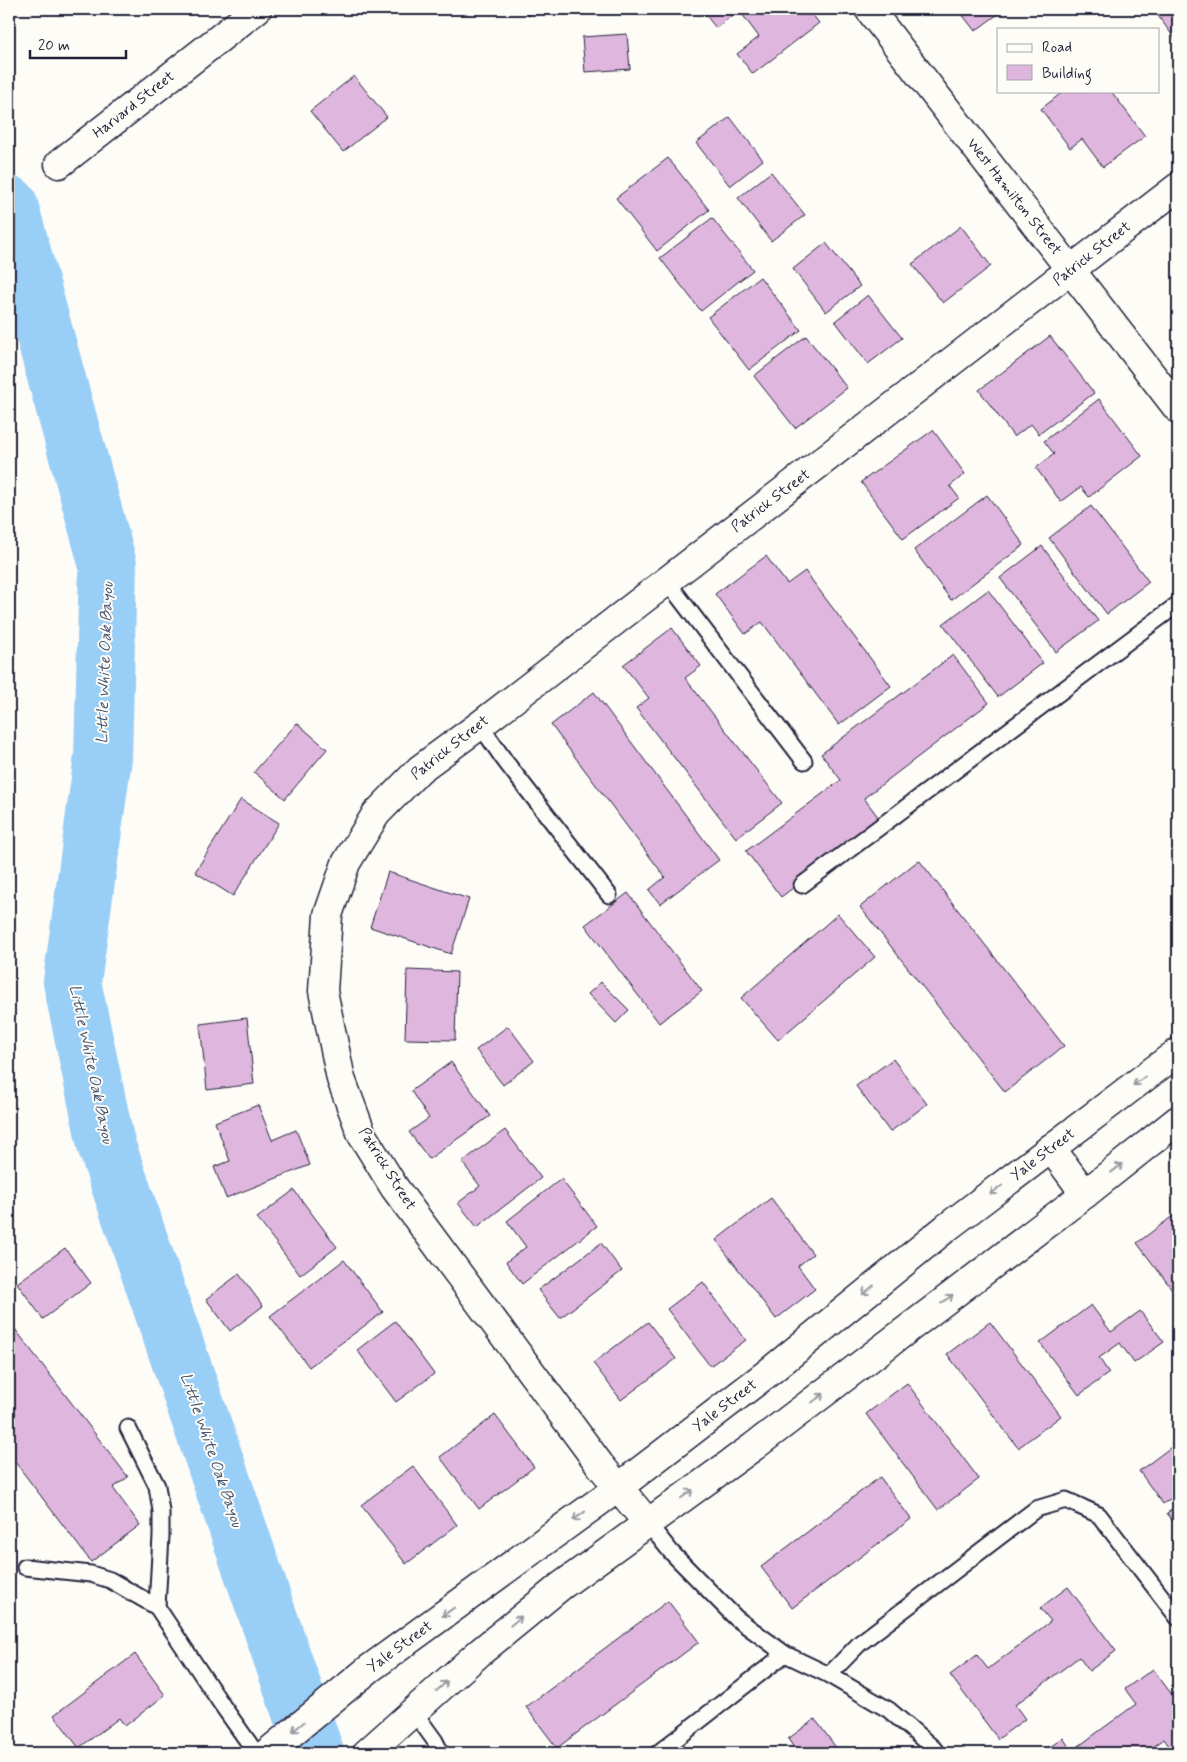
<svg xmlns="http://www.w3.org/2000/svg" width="1187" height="1762" font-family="Mynerve,sans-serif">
<rect width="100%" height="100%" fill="#fdfcf7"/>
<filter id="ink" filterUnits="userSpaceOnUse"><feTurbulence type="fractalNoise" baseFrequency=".02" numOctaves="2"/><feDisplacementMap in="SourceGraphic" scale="10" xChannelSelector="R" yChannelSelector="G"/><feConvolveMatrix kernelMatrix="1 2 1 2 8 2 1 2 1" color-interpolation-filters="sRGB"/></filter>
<g filter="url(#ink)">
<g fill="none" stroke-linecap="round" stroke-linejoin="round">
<polyline stroke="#99cef7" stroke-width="58" points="9,205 108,565 103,757 72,982 106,1144 315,1753"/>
</g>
<g fill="#dfb6de" stroke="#22223b">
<polygon points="523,9 537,9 529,16"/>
<polygon points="701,9 808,9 819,23 753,74 737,54 759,37 739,10 716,28"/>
<polygon points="958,9 1005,9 975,31"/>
<polygon points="1153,9 1178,9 1178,43"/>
<polygon points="627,34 630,69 585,72 582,37"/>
<polygon points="354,76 387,117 343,152 310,111"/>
<polygon points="1064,91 1111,91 1145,136 1103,167 1082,139 1070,148 1041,109"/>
<polygon points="730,117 763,160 730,186 696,143"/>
<polygon points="668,158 709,210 657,251 616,198"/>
<polygon points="771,172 805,215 771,241 738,198"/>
<polygon points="712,218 753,270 701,311 660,258"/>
<polygon points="961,226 991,266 943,303 912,264"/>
<polygon points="826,243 860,286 826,312 793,269"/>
<polygon points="760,277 801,330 749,370 708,317"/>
<polygon points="868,295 902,338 868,364 835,321"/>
<polygon points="806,336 847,388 795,428 754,376"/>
<polygon points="1050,336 1094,393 1039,434 1031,424 1014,437 979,390"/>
<polygon points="1099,399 1142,456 1089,497 1081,487 1061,502 1036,468 1054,454 1044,441"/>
<polygon points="933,430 965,474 950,486 959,498 903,539 861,482"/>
<polygon points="987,495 1024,545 951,600 914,550"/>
<polygon points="1091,506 1149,582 1107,614 1049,538"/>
<polygon points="1042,546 1098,621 1056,652 1000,578"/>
<polygon points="766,556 787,584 805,571 891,686 839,725 762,622 745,634 715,594"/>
<polygon points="988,590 1043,663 998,697 943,624"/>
<polygon points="672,628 701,666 685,678 782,803 736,838 636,708 649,698 623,665"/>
<polygon points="953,655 989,703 864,798 881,821 781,897 746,851 841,780 821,754"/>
<polygon points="594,692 719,860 660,904 649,890 665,877 551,725"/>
<polygon points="297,723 327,749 285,799 254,772"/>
<polygon points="241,799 279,823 233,896 195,872"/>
<polygon points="919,860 1064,1046 1005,1092 860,907"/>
<polygon points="388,872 469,899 451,954 370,927"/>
<polygon points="628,893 702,991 659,1023 585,925"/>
<polygon points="838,914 875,957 778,1040 741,998"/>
<polygon points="407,970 457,972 455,1040 405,1039"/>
<polygon points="601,982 629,1010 616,1023 588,994"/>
<polygon points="247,1018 254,1084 207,1090 200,1024"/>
<polygon points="508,1026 534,1061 503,1085 476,1050"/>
<polygon points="893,1059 927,1104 890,1132 856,1086"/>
<polygon points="451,1062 490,1116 429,1159 409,1132 429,1118 411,1091"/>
<polygon points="258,1105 272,1140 296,1130 310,1165 226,1198 214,1167 230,1161 215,1122"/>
<polygon points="505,1130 541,1178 477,1227 458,1203 480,1186 462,1162"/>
<polygon points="561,1179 597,1226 522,1284 506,1262 526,1247 507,1221"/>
<polygon points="294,1190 337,1247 300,1275 257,1218"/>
<polygon points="771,1198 813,1254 798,1266 815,1289 776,1319 716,1240"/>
<polygon points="1178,1212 1178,1297 1137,1243"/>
<polygon points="601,1243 622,1271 560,1318 538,1290"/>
<polygon points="65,1248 91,1283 43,1319 17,1283"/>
<polygon points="344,1260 383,1312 309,1367 270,1316"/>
<polygon points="239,1274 263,1306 230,1331 206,1299"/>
<polygon points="703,1282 746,1340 710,1366 667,1309"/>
<polygon points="1091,1305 1111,1332 1140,1311 1164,1342 1134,1363 1120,1343 1099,1358 1109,1373 1079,1395 1040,1343"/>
<polygon points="395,1321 434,1374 396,1402 357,1350"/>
<polygon points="648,1322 676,1359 621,1400 593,1363"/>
<polygon points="990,1322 1061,1416 1018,1448 947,1354"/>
<polygon points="15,1329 128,1477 113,1488 140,1525 91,1562 9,1454 9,1333"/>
<polygon points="907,1383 979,1479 938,1510 866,1414"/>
<polygon points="495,1415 534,1467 479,1509 440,1457"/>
<polygon points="1178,1442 1178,1493 1163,1504 1139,1471"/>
<polygon points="413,1466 457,1525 406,1564 361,1505"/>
<polygon points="880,1477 911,1519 792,1608 761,1567"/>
<polygon points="1178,1505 1178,1529 1167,1513"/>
<polygon points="1068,1587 1116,1651 1089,1671 1079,1657 1015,1705 1025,1719 998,1739 950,1675 977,1655 988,1669 1051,1621 1040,1608"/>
<polygon points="668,1601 699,1642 557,1748 526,1707"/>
<polygon points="135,1654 165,1695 125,1726 119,1718 79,1748 54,1715"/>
<polygon points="1153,1669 1178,1703 1178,1750 1174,1753 1164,1739 1145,1753 1041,1753 1063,1738 1072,1751 1136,1704 1125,1689"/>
<polygon points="815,1719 840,1753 796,1753 797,1752 788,1739"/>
</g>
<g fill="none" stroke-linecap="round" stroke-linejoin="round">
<defs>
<g id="service">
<polyline points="666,580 804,761"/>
<polyline points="480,725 505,761 609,895"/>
<polyline points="802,885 1178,604"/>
<polyline points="128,1428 157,1486 161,1511 161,1536 157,1607 222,1705 256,1753"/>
<polyline points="647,1522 671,1552 736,1618 785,1654 829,1675 889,1710 933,1748 937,1753"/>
<polyline points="25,1567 91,1574 110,1580 157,1607"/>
<polyline points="829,1675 860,1643 1036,1509 1066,1500 1099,1515 1178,1618"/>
<polyline points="414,1712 435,1741 441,1753"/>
<polyline points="658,1753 785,1654"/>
</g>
<g id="minor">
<polyline points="869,9 1178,409"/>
<polyline points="59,164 257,9"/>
<polyline points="647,1522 600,1465 394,1187 362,1135 341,1079 323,991 328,915 346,863 376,814 420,769 480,725 1178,187"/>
</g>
<g id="secondary">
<polyline points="1051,1148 1085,1194"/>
<polyline points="267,1753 369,1669 619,1487 769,1372 946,1228 1178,1052"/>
<polyline points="367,1753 479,1653 561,1586 753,1447 1085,1194 1178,1120"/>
</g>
</defs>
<use href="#service" stroke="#22223b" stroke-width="19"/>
<use href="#minor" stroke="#22223b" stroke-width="31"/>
<use href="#secondary" stroke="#22223b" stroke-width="31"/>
<use href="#service" stroke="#fdfcf7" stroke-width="15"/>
<use href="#minor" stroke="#fdfcf7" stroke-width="28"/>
<use href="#secondary" stroke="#fdfcf7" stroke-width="28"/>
</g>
<defs><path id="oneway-shaft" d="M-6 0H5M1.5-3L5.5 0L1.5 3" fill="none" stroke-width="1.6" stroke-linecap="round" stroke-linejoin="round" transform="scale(1.25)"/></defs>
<g stroke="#9a9aa2">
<use href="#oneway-shaft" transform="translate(1139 1081) rotate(143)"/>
<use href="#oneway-shaft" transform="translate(1117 1168) rotate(-38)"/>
<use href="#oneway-shaft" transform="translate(996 1190) rotate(143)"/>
<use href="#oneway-shaft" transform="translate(868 1290) rotate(141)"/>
<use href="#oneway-shaft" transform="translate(947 1299) rotate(-37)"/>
<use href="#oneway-shaft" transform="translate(818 1398) rotate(-37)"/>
<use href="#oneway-shaft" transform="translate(687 1494) rotate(-35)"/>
<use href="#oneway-shaft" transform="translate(579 1516) rotate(144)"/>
<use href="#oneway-shaft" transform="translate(448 1612) rotate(144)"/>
<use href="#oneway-shaft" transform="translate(516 1621) rotate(-40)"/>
<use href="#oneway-shaft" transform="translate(442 1686) rotate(-42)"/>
<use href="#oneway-shaft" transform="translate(298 1727) rotate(140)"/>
</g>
</g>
<g text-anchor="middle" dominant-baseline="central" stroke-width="4" stroke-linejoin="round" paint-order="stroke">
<g font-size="15" fill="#22223b" stroke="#fdfcf7">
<text transform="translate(134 105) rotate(-38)">Harvard Street</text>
<text transform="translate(1014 197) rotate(52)">West Hamilton Street</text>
<text transform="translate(1092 254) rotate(-38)">Patrick Street</text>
<text transform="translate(771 501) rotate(-37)">Patrick Street</text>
<text transform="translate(450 748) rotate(-38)">Patrick Street</text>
<text transform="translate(1043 1155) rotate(-37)">Yale Street</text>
<text transform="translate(387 1169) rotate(58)">Patrick Street</text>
<text transform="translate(725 1406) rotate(-37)">Yale Street</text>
<text transform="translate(400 1647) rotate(-36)">Yale Street</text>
</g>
<g font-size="16" font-style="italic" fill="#465673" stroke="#fdfcf7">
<text transform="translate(105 663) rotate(-88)">Little White Oak Bayou</text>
<text transform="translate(91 1064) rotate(78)">Little White Oak Bayou</text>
<text transform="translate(211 1450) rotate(71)">Little White Oak Bayou</text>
</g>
</g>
<rect width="1187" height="1762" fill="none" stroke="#fdfcf7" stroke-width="30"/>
<rect x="15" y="15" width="1157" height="1732" fill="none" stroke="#22223b" stroke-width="2" filter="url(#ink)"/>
<rect x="997" y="28" width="162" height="65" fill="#fdfcf7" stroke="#a5a5ac"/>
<rect x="1007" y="44" width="25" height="8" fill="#fdfcf7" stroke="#a5a5ac"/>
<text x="1042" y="52" font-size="15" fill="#22223b">Road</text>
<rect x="1007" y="65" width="25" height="15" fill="#dfb6de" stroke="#a5a5ac"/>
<text x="1042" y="78" font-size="15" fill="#22223b">Building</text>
<path d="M30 50v8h96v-8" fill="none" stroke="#22223b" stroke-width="2.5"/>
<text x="38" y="50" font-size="15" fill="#22223b" stroke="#fdfcf7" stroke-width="4" paint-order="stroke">20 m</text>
</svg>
